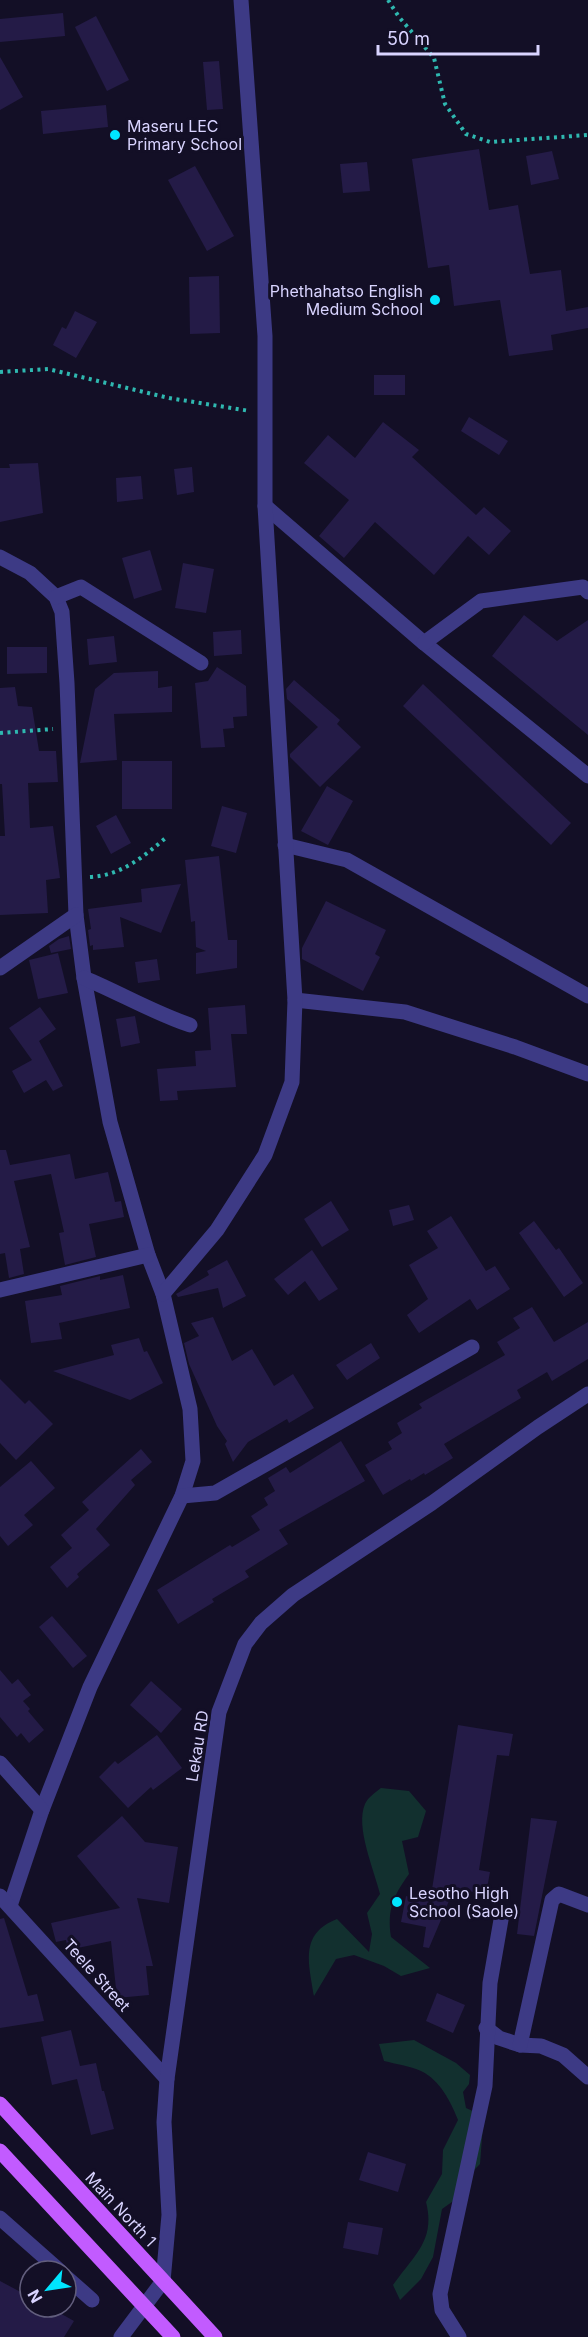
<svg xmlns="http://www.w3.org/2000/svg" width="588" height="2337" font-family="Inter,sans-serif">
<rect width="100%" height="100%" fill="#130f26"/>
<g fill="#12302f">
<path d="M381,1788L409,1791L426,1811L418,1837L402,1841L409,1874C393,1896 387,1910 391,1937L430,1968L401,1976L384,1966L354,1955L336,1959L314,1996C309,1963 299,1934 337,1919L369,1952L372,1934L367,1913L380,1894C374,1869 355,1827 365,1804C368,1797 376,1792 381,1788Z"/>
<path d="M414,2040L456,2063L470,2075L469,2084L463,2092L466,2108L477,2113L483,2125L480,2164L467,2177L459,2197L442,2209L433,2257L421,2279L400,2300L393,2285C413,2256 436,2241 426,2202L442,2174L443,2150L458,2120C451,2102 440,2080 421,2071C410,2066 396,2064 384,2061L379,2044Z"/>
</g>
<g fill="#241b47">
<polygon points="63,13 65,36 0,42 0,19"/>
<polygon points="96,16 129,80 107,91 75,27"/>
<polygon points="0,57 23,97 0,110"/>
<polygon points="219,61 223,109 207,110 203,62"/>
<polygon points="106,105 108,127 43,134 41,111"/>
<polygon points="479,149 489,210 518,205 530,274 561,270 566,311 588,307 588,328 551,335 553,350 509,356 500,300 454,306 449,265 428,268 412,159"/>
<polygon points="552,151 559,179 531,185 526,156"/>
<polygon points="367,162 370,191 343,193 340,164"/>
<polygon points="195,166 234,236 207,251 168,180"/>
<polygon points="219,276 220,333 190,334 189,277"/>
<polygon points="75,311 97,322 76,358 53,345 62,327 66,329"/>
<rect x="374" y="375" width="31" height="20"/>
<polygon points="469,417 508,441 499,455 461,431"/>
<polygon points="383,422 419,450 412,457 476,515 484,507 511,531 489,555 468,536 434,575 375,522 344,558 319,536 349,500 304,463 328,435 355,458"/>
<polygon points="38,463 43,513 0,522 0,468 10,468 9,464"/>
<polygon points="192,467 194,492 177,495 174,469"/>
<polygon points="141,476 143,499 117,502 116,478"/>
<polygon points="150,550 162,590 134,599 122,558"/>
<polygon points="183,563 214,569 206,613 175,608"/>
<polygon points="524,615 557,641 588,620 588,735 492,656"/>
<polygon points="241,630 242,654 214,656 213,632"/>
<polygon points="114,636 117,662 89,665 87,639"/>
<polygon points="7,647 47,647 47,673 7,674"/>
<polygon points="217,667 246,686 247,716 233,717 234,728 223,729 225,747 201,748 195,683 208,681"/>
<polygon points="158,671 158,688 172,686 172,712 114,714 117,760 80,763 95,689 114,673"/>
<polygon points="294,680 340,720 337,724 361,747 320,787 290,757 290,754 318,727 287,699 286,689"/>
<polygon points="423,684 571,823 551,845 403,706"/>
<polygon points="15,687 18,706 32,707 39,751 56,751 58,782 28,783 30,828 53,826 60,878 46,880 48,913 0,915 0,836 5,836 2,784 0,784 0,688"/>
<rect x="122" y="761" width="50" height="48"/>
<polygon points="327,786 353,801 328,845 301,831"/>
<polygon points="222,806 247,813 236,853 211,846"/>
<polygon points="116,815 131,843 111,854 96,826"/>
<polygon points="219,856 228,940 237,940 237,968 196,974 196,953 206,951 196,947 195,921 191,922 185,860"/>
<polygon points="181,884 161,933 120,917 124,947 93,950 93,945 90,946 88,930 91,929 88,909 142,902 141,889"/>
<polygon points="326,901 386,930 375,954 380,957 363,991 302,959 302,948"/>
<polygon points="69,936 71,949 51,953 49,946 59,939"/>
<polygon points="58,953 68,993 38,999 29,960"/>
<polygon points="157,959 160,980 138,983 135,962"/>
<polygon points="245,1005 247,1034 231,1034 236,1087 177,1091 178,1100 160,1101 157,1069 196,1066 195,1051 211,1050 208,1008"/>
<polygon points="40,1007 56,1029 39,1041 63,1086 53,1091 46,1080 24,1093 12,1071 32,1060 9,1028"/>
<polygon points="135,1016 140,1043 121,1047 116,1019"/>
<polygon points="0,1150 6,1150 10,1165 70,1154 75,1179 108,1172 115,1202 121,1201 124,1217 89,1224 96,1257 65,1265 59,1233 64,1232 51,1174 14,1181 30,1247 20,1249 24,1274 9,1278 5,1253 0,1254"/>
<polygon points="331,1201 349,1230 322,1247 304,1219"/>
<polygon points="409,1205 414,1220 393,1226 389,1210"/>
<polygon points="451,1216 486,1271 495,1266 510,1289 477,1310 470,1299 419,1333 407,1315 428,1299 409,1265 438,1248 427,1231"/>
<polygon points="534,1221 556,1250 559,1248 583,1283 564,1297 519,1233"/>
<polygon points="312,1250 338,1289 319,1301 305,1281 288,1295 274,1279"/>
<polygon points="227,1260 246,1296 223,1308 218,1288 178,1297 176,1294 209,1275 207,1271"/>
<polygon points="123,1275 130,1308 59,1323 62,1339 31,1343 25,1301 62,1295 60,1286 100,1276 100,1280"/>
<polygon points="532,1307 554,1342 588,1322 588,1359 552,1381 547,1372 517,1390 521,1398 444,1444 453,1458 425,1475 424,1473 411,1481 410,1479 383,1495 365,1465 392,1449 388,1442 402,1433 397,1423 422,1408 419,1404 505,1355 497,1342 520,1328 513,1318"/>
<polygon points="213,1317 232,1361 252,1349 274,1386 293,1374 314,1408 289,1423 287,1419 248,1442 233,1462 225,1444 227,1441 217,1426 189,1364 184,1343 199,1336 191,1323"/>
<polygon points="139,1338 144,1352 147,1351 163,1383 130,1400 53,1371 114,1355 111,1345"/>
<polygon points="371,1343 380,1358 347,1380 336,1365"/>
<polygon points="0,1379 25,1404 29,1400 53,1424 16,1460 0,1443"/>
<polygon points="341,1441 365,1481 279,1530 288,1544 245,1571 249,1577 212,1599 214,1602 178,1624 157,1590 230,1545 232,1547 260,1530 251,1516 268,1505 264,1498 275,1491 268,1478 286,1467 290,1473"/>
<polygon points="141,1449 152,1462 131,1480 135,1485 96,1529 110,1545 77,1574 79,1577 67,1588 50,1567 72,1548 61,1535 89,1510 82,1502"/>
<polygon points="31,1461 55,1488 24,1515 33,1525 8,1546 0,1536 0,1487"/>
<polygon points="52,1616 87,1656 73,1668 39,1627"/>
<polygon points="0,1670 12,1684 18,1679 31,1695 23,1701 30,1709 28,1711 44,1730 29,1743 21,1733 17,1737 0,1717"/>
<polygon points="151,1681 182,1709 161,1733 130,1705"/>
<polygon points="458,1725 513,1734 509,1756 497,1755 479,1870 490,1872 486,1894 454,1889 429,1948 423,1947 426,1927 401,1922 406,1896 430,1902"/>
<polygon points="157,1735 182,1768 153,1790 151,1787 128,1808 99,1777 115,1761 118,1764"/>
<polygon points="122,1816 145,1842 178,1847 169,1903 137,1898 153,1966 146,1966 149,1995 117,1998 111,1941 68,1950 66,1940 56,1942 51,1923 120,1908 77,1856"/>
<polygon points="531,1818 557,1821 534,1936 517,1934"/>
<polygon points="4,1918 28,1996 37,1994 44,2021 0,2028 0,1919"/>
<polygon points="437,1993 465,2005 453,2033 426,2021"/>
<polygon points="71,2030 80,2066 96,2063 102,2091 104,2091 114,2129 91,2135 77,2079 52,2085 41,2037"/>
<polygon points="368,2152 406,2164 398,2192 359,2180"/>
<polygon points="348,2222 383,2228 378,2255 343,2248"/>
<polygon points="0,2281 30,2297 30,2307 49,2307 74,2321 64,2337 0,2337"/>
</g>
<g fill="none" stroke-linecap="round" stroke-linejoin="round">
<g stroke="#2fb8b0" stroke-width="4" stroke-dasharray="3 4.5" stroke-linecap="butt">
<polyline points="388,0 399,17 434,58 445,104 466,134 490,142 588,135"/>
<polyline points="0,372 48,369 169,398 250,411"/>
<polyline points="0,733 53,729"/>
<path d="M90,877C123,875 144,856 168,836"/>
</g>
<g stroke="#3d3a85" stroke-width="15">
<polyline points="265,506 424,643 588,776"/>
<polyline points="0,557 30,573 56,597 62,612 67,683 76,915 84,978 110,1122 148,1255 163,1294 190,1409 193,1461 182,1496 90,1687 42,1810 10,1906"/>
<polyline points="56,597 81,587 201,663"/>
<polyline points="424,643 481,601 583,587 588,592"/>
<polyline points="285,845 347,860 588,996"/>
<polyline points="0,968 76,915"/>
<path d="M84,978C120,993 154,1013 190,1025"/>
<polyline points="295,1000 405,1012 515,1047 588,1074"/>
<polyline points="0,1290 148,1255"/>
<polyline points="163,1294 217,1230 265,1155 292,1082 295,1000 265,506 265,336 241,0"/>
<polyline points="182,1496 215,1493 472,1347"/>
<polyline points="0,1763 42,1810"/>
<polyline points="0,1896 167,2079"/>
<polyline points="486,2028 499,2038 520,2045 541,2046 563,2055 588,2077"/>
<polyline points="520,2045 552,1900 559,1894 588,1905"/>
<polyline points="0,2218 60,2271"/>
<polyline points="66,2277 92,2300"/>
<polyline points="121,2337 163,2281 169,2215 164,2122 167,2079 219,1712 245,1644 261,1623 293,1595 432,1503 538,1427 588,1394"/>
<polyline points="459,2337 442,2310 440,2294 485,2086 490,1983 502,1914"/>
</g>
<g stroke="#c25bff" stroke-width="15">
<polyline points="0,2104 215,2337"/>
<polyline points="0,2151 173,2337"/>
</g>
</g>
<g fill="#00e5ff" stroke="#130f26" stroke-width="2">
<circle cx="115" cy="135" r="6"/>
<circle cx="435" cy="300" r="6"/>
<circle cx="397" cy="1902" r="6"/>
</g>
<g text-anchor="middle" dominant-baseline="central" stroke-width="6" stroke-linejoin="round" paint-order="stroke">
<g font-size="16" fill="#d9d4ff" stroke="#130f26" text-anchor="start">
<text x="127" y="126">Maseru LEC<tspan x="127" dy="18">Primary School</tspan></text>
<text x="423" y="291" text-anchor="end">Phethahatso English<tspan x="423" dy="18">Medium School</tspan></text>
<text x="409" y="1893">Lesotho High<tspan x="409" dy="18">School (Saole)</tspan></text>
</g>
<g font-size="16" fill="#d9d4ff" stroke="#130f26">
<text transform="translate(197 1746) rotate(-81)">Lekau RD</text>
<text transform="translate(97 1975) rotate(48)">Teele Street</text>
<text transform="translate(121 2209) rotate(47)">Main North 1</text>
</g>
</g>
<g transform="translate(48 2289) rotate(241)"><circle r="28" fill="#130f26" stroke="#625e7d" stroke-width="1.5"/>
<path d="M0-4.5L10 22L0 15L-10 22Z" fill="#00e5ff"/>
<text y="-9" font-size="16" font-weight="bold" text-anchor="middle" fill="#d9d4ff">N</text>
</g>
<path d="M378 45v9h160v-9" fill="none" stroke="#d9d4ff" stroke-width="3"/>
<text x="387" y="45" font-size="18" fill="#d9d4ff" stroke="#130f26" stroke-width="4.5" paint-order="stroke">50 m</text>
</svg>
